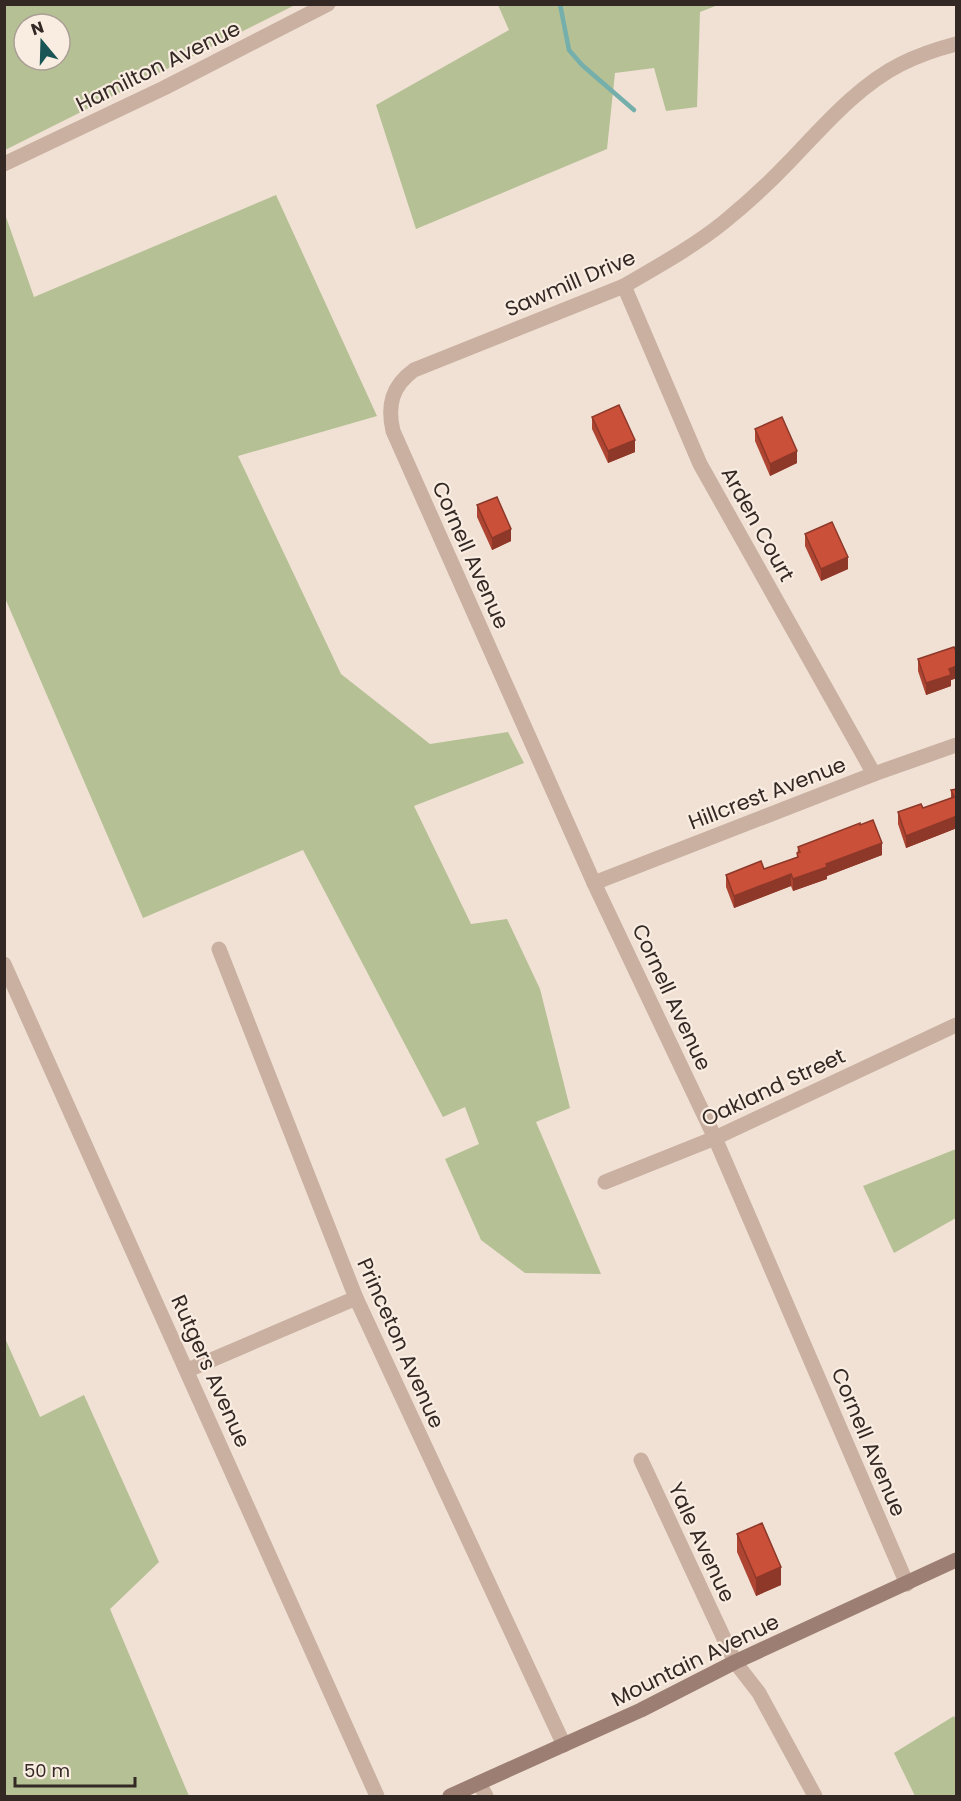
<svg xmlns="http://www.w3.org/2000/svg" width="961" height="1801" font-family="Poppins,sans-serif">
<rect width="100%" height="100%" fill="#f1e1d5"/>
<g fill="#b5c095" fill-rule="evenodd">
<path d="M5,4H295V5L5,150ZM24,24H60V60H24Z"/>
<polygon points="498,5 718,5 700,12 697,107 666,111 654,68 615,73 607,149 416,229 376,105 509,30"/>
<polygon points="276,195 377,416 238,456 341,674 430,744 508,732 524,763 414,806 471,924 507,919 540,989 570,1108 536,1122 601,1274 525,1273 481,1240 445,1159 479,1144 465,1107 443,1117 303,850 143,918 5,598 5,214 34,297"/>
<polygon points="956,1149 956,1218 894,1253 863,1186"/>
<polygon points="4,1336 40,1417 84,1395 159,1562 110,1609 189,1796 5,1796"/>
<polygon points="954,1716 956,1720 956,1796 915,1796 894,1753"/>
</g>
<g fill="none" stroke-linecap="round" stroke-linejoin="round">
<polyline stroke="#74afac" stroke-width="4.5" points="560,4 569,50 582,65 634,110"/>
<g stroke="#c9b0a1" stroke-width="15">
<polyline points="4,164 164,88 328,4"/>
<polyline points="624,286 700,464 874,774"/>
<polyline points="594,883 874,774 956,745"/>
<polyline points="219,949 356,1298 564,1745"/>
<polyline points="4,964 377,1796"/>
<polyline points="605,1182 715,1138 956,1025"/>
<polyline points="188,1370 356,1298"/>
<polyline points="641,1460 735,1662 759,1693 815,1796"/>
<path d="M907,1584L715,1138L594,883L393,431C387,405 392,386 414,370L624,286C658,266 693,247 724,222C746,204 768,184 788,163C821,129 857,86 901,64C919,55 937,49 956,44"/>
<polyline points="479,1783 486,1796"/>
</g>
<polyline stroke="#9c7e73" stroke-width="15" points="450,1796 641,1710 735,1662 956,1560"/>
</g>
<g fill="#ae4532">
<polygon points="592,417 635,452 608,463 592,429"/>
<polygon points="755,429 797,463 770,476 755,441"/>
<polygon points="477,505 511,541 492,550 477,517"/>
<polygon points="805,534 848,569 821,581 805,546"/>
<polygon points="957,651 957,678 951,680 951,686 926,695 918,671 918,659"/>
<polygon points="957,789 957,828 906,848 898,824 898,812 923,808 951,798 951,790"/>
<polygon points="798,847 882,855 827,876 827,879 793,891 791,886 734,908 726,887 726,875 764,869 797,857"/>
<polygon points="737,1534 781,1585 756,1596 737,1552"/>
</g>
<g fill="#8d3829">
<polygon points="635,440 635,452 608,463 608,451"/>
<polygon points="797,451 797,463 770,476 770,464"/>
<polygon points="511,529 511,541 492,550 492,538"/>
<polygon points="848,557 848,569 821,581 821,569"/>
<polygon points="957,666 957,678 951,680 951,686 926,695 926,683 949,669"/>
<polygon points="957,816 957,828 906,848 906,836"/>
<polygon points="882,843 882,855 827,876 827,879 793,891 793,879 826,864"/>
<polygon points="791,874 791,886 734,908 734,896"/>
<polygon points="781,1567 781,1585 756,1596 756,1578"/>
</g>
<g fill="#ca503a" stroke="#8d3829" stroke-width="1.5">
<polygon points="619,405 635,440 608,451 592,417"/>
<polygon points="782,417 797,451 770,464 755,429"/>
<polygon points="497,497 511,529 492,538 477,505"/>
<polygon points="832,522 848,557 821,569 805,534"/>
<polygon points="954,647 956,651 957,651 957,666 949,669 951,675 926,683 918,659"/>
<polygon points="957,789 957,816 906,836 898,812 921,804 923,808 954,797 951,790"/>
<polygon points="873,820 882,843 826,864 827,867 793,879 791,874 734,896 726,875 761,861 764,869 798,857 797,853 800,852 798,847 860,823 860,825"/>
<polygon points="762,1523 781,1567 756,1578 737,1534"/>
</g>
<g text-anchor="middle" dominant-baseline="central" stroke-width="4.5" stroke-linejoin="round" paint-order="stroke">
<g font-size="21" fill="#332824" stroke="#f9ece1">
<text transform="translate(158 66) rotate(-26)">Hamilton Avenue</text>
<text transform="translate(570 283) rotate(-23)">Sawmill Drive</text>
<text transform="translate(758 524) rotate(61)">Arden Court</text>
<text transform="translate(471 555) rotate(66)">Cornell Avenue</text>
<text transform="translate(767 793) rotate(-21)">Hillcrest Avenue</text>
<text transform="translate(672 997) rotate(65)">Cornell Avenue</text>
<text transform="translate(773 1087) rotate(-25)">Oakland Street</text>
<text transform="translate(401 1343) rotate(66)">Princeton Avenue</text>
<text transform="translate(211 1371) rotate(66)">Rutgers Avenue</text>
<text transform="translate(869 1442) rotate(67)">Cornell Avenue</text>
<text transform="translate(702 1542) rotate(65)">Yale Avenue</text>
<text transform="translate(695 1660) rotate(-26)">Mountain Avenue</text>
</g>
</g>
<rect width="961" height="1801" fill="none" stroke="#332824" stroke-width="12"/>
<g transform="translate(42 42) rotate(341)"><circle r="28" fill="#f9ece1" stroke="#aa9e95" stroke-width="1.5"/>
<path d="M0-4.5L10 22L0 15L-10 22Z" fill="#195554"/>
<text y="-9" font-size="16" font-weight="bold" text-anchor="middle" fill="#332824">N</text>
</g>
<path d="M15 1777v9h120v-9" fill="none" stroke="#332824" stroke-width="3"/>
<text x="24" y="1777" font-size="18" fill="#332824" stroke="#f9ece1" stroke-width="4.5" paint-order="stroke">50 m</text>
</svg>
